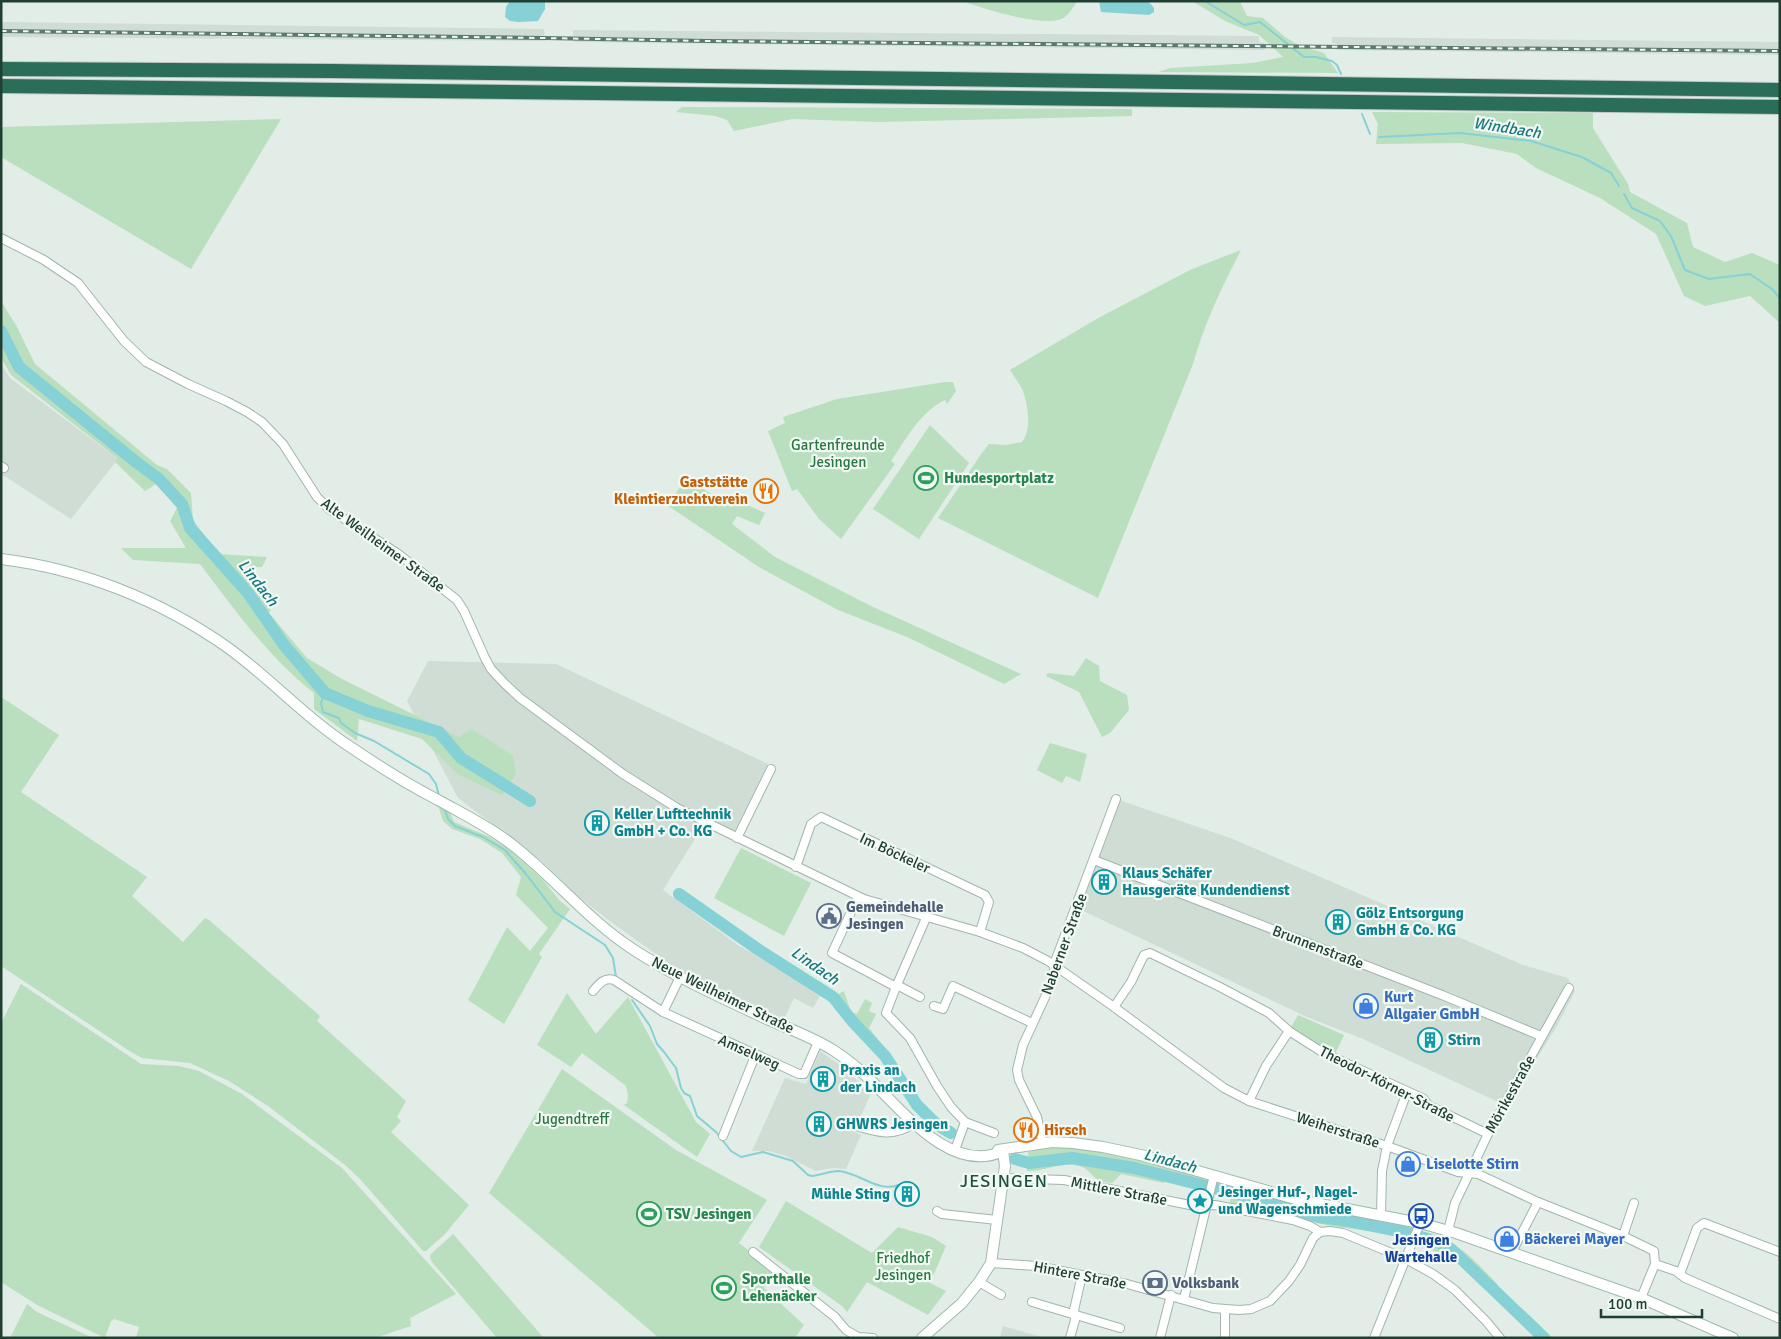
<svg xmlns="http://www.w3.org/2000/svg" width="1781" height="1339" font-family="Signika,sans-serif">
<rect width="100%" height="100%" fill="#e1ede6"/>
<g fill="#cfddd5">
<polygon points="1,22 544,29 545,41 1,37"/>
<polygon points="573,30 1259,36 1259,42 1265,43 1265,50 574,42"/>
<polygon points="1332,37 1780,42 1780,55 1337,50 1337,44 1332,43"/>
<polygon points="1,364 10,378 118,459 71,519 3,475 1,478"/>
<polygon points="428,661 556,664 768,764 734,832 685,808 682,815 703,826 663,890 738,945 821,994 813,1008 794,998 784,1019 702,983 674,967 607,919 579,897 544,863 458,798 407,701"/>
<polygon points="1116,799 1233,839 1523,965 1568,978 1575,991 1557,1026 1507,1106 1363,1039 1307,1017 1075,907"/>
<polygon points="820,1051 840,1065 871,1093 854,1132 861,1135 846,1169 832,1168 816,1171 786,1156 769,1151 752,1151 785,1078 806,1084"/>
<polygon points="1003,1326 1045,1338 1000,1338"/>
</g>
<g fill="#b9dfbf">
<path d="M962,1H1077C1074,6 1070,13 1065,17C1049,30 982,8 962,1Z"/>
<polygon points="1192,1 1240,2 1247,16 1263,18 1285,37 1300,46 1324,53 1338,73 1158,72 1171,68 1252,63 1283,57 1259,35 1225,21"/>
<polygon points="682,107 1132,109 1132,116 878,122 792,119 734,131 727,120 715,116 676,112"/>
<polygon points="1372,112 1593,113 1593,128 1628,184 1630,192 1687,223 1693,247 1725,262 1752,253 1780,265 1780,323 1750,296 1705,306 1684,296 1656,234 1600,198 1536,168 1517,154 1462,143 1376,144 1378,124"/>
<polygon points="281,119 191,269 1,157 1,127"/>
<path d="M1241,250C1222,287 1204,324 1193,364L1098,598L938,518L982,453L989,444L1006,445L1022,442C1032,429 1028,406 1023,391C1020,384 1014,377 1010,370L1100,317L1192,269Z"/>
<path d="M1,301L16,325L35,364L157,465L167,469L191,493L193,520L218,554L267,557L262,567H241L273,604L269,613L307,658L342,679L459,737L472,729L513,756L516,774L502,795L459,775L422,739L359,719L357,741L314,709V693C268,657 235,610 200,564L133,560L121,548H186L170,521L177,508L156,484L145,491L115,462L117,458L11,375L1,358Z"/>
<path d="M945,382H953L956,391L947,404L945,400C919,413 907,438 891,461L895,464L841,539L819,519L797,489L792,491L768,431L785,423L783,417L837,399Z"/>
<polygon points="930,425 969,463 919,539 873,509"/>
<polygon points="687,478 731,507 739,501 765,513 759,525 737,516 732,524 775,557 871,606 1021,674 1004,684 907,637 838,610 759,567 667,505"/>
<polygon points="1086,658 1099,666 1100,681 1127,695 1129,710 1110,733 1102,737 1079,692 1046,676 1048,673 1074,676"/>
<polygon points="1,697 59,735 21,792 147,877 132,896 183,942 205,918 209,920 320,1016 317,1021 406,1101 397,1117 401,1121 391,1132 469,1205 445,1234 426,1251 423,1251 360,1179 345,1165 268,1106 229,1081 190,1063 142,1058 131,1052 1,966"/>
<polygon points="1050,743 1087,754 1080,782 1066,776 1062,783 1037,770"/>
<polygon points="438,805 450,812 454,822 490,837 509,849 543,880 560,901 570,909 539,954 542,957 504,1024 468,1000 507,927 530,951 548,928 516,895 521,877 502,853 480,839 452,829 443,821"/>
<polygon points="741,848 811,883 784,936 714,898"/>
<polygon points="21,984 141,1064 179,1066 199,1071 242,1094 342,1168 456,1294 410,1318 411,1326 375,1338 136,1338 139,1327 114,1319 111,1321 105,1338 37,1305 1,1282 1,1023"/>
<polygon points="844,991 851,1012 857,1014 865,999 872,1003 869,1011 876,1014 869,1028 896,1062 921,1102 941,1120 939,1124 919,1104 886,1055 855,1021 835,996"/>
<path d="M567,993L596,1034L628,997L696,1122L710,1134L697,1157L624,1105L627,1103C629,1096 628,1091 625,1085L582,1053L571,1067L537,1045Z"/>
<polygon points="1298,1015 1344,1035 1334,1056 1290,1029"/>
<polygon points="562,1069 676,1150 767,1200 739,1243 777,1272 764,1288 804,1325 795,1338 659,1338 489,1193"/>
<path d="M1056,1147C1106,1148 1155,1164 1203,1177L1205,1184L1170,1175L1164,1183L1121,1174L1112,1183C1108,1182 1103,1182 1100,1181C1090,1176 1090,1167 1074,1165C1059,1162 1044,1172 1027,1171L1028,1152Z"/>
<polygon points="1230,1195 1327,1221 1329,1215 1405,1229 1409,1237 1326,1225 1230,1204"/>
<polygon points="786,1201 872,1253 898,1227 932,1237 946,1246 930,1283 946,1291 928,1315 867,1282 847,1312 842,1306 759,1247"/>
<polygon points="453,1234 543,1337 497,1338 432,1262 430,1257 431,1254"/>
<path d="M1427,1236C1456,1237 1480,1266 1498,1285L1490,1292L1451,1254L1445,1258L1421,1243Z"/>
<polygon points="27,1304 37,1312 93,1338 10,1338"/>
<polygon points="1525,1311 1553,1338 1535,1338 1516,1319"/>
</g>
<g fill="#86d1d5">
<polygon points="510,1 545,1 545,9 538,21 518,22 510,21 505,17 506,7"/>
<polygon points="1099,1 1148,1 1154,8 1154,12 1149,15 1101,12"/>
</g>
<g fill="none" stroke-linecap="round" stroke-linejoin="round">
<g stroke="#86d1d5" stroke-width="2">
<polyline points="1205,1 1244,25 1260,22 1304,57 1316,57 1332,61 1337,65 1341,74"/>
<polyline points="1362,114 1370,134"/>
<polyline points="1379,137 1460,133 1531,141 1582,157 1611,173 1619,186"/>
<polyline points="1624,194 1632,208 1660,221 1671,236 1685,270 1709,279 1750,274 1772,289 1780,298"/>
<polyline points="325,693 321,703 323,712 339,718 341,723 355,733 374,741 429,774 436,784 439,796"/>
<polyline points="444,807 448,819 455,826 483,837 505,850 526,874 555,912 605,945 613,958 616,977"/>
<path d="M632,1000L650,1026L657,1044L664,1052L676,1068L681,1088L684,1093L690,1096L697,1116L716,1132L731,1151L741,1157L763,1152L793,1161L808,1175L812,1176C821,1175 829,1171 839,1171C860,1173 878,1193 899,1185"/>
</g>
<g stroke="#86d1d5" stroke-width="12">
<polyline points="1,331 19,367 136,462 159,479 182,504 190,528 248,593 284,645 325,693 368,711 439,732 461,758 530,801"/>
<polyline points="679,894 759,950 833,997 853,1022 885,1056 917,1105 936,1124 951,1133"/>
<polyline points="1015,1159 1029,1163 1072,1158 1134,1168 1265,1201 1319,1217 1349,1221 1404,1232 1438,1242 1451,1249 1544,1338"/>
</g>
<defs>
<g id="street">
<polyline points="1,238 44,260 78,283 124,341 146,362 188,384 226,401 247,412 262,422 283,444 317,497 329,509 397,553 457,600 464,611 485,658 491,669 504,683 520,698 623,774 677,808 864,899 980,932 1023,948 1048,961 1114,1007 1224,1088 1249,1101 1387,1146 1458,1172 1478,1174 1538,1202 1623,1236 1654,1251 1655,1264 1676,1271 1685,1278 1780,1319"/>
<polyline points="1,466 4,468"/>
<polyline points="737,838 771,769"/>
<polyline points="1094,860 1442,995 1541,1036"/>
<polyline points="796,867 811,824 821,817 985,895 989,902 980,932"/>
<polyline points="858,897 832,953 896,987 886,1013 910,1038 937,1086 951,1107 965,1122 994,1133"/>
<polyline points="897,985 920,997"/>
<polyline points="896,987 926,918"/>
<path d="M593,991C599,984 604,977 614,980L663,1012L799,1074H804L818,1042"/>
<polyline points="934,1006 943,1009 953,986 1032,1023"/>
<polyline points="1114,1007 1131,982 1144,955 1150,953 1220,987 1269,1013 1289,1031 1322,1052 1424,1099 1428,1105 1488,1134"/>
<polyline points="663,1012 680,977"/>
<polyline points="1249,1101 1266,1066 1289,1031"/>
<path d="M856,1126C879,1133 892,1137 914,1124"/>
<polyline points="723,1136 755,1056"/>
<polyline points="1043,1144 1037,1117 1019,1080 1017,1070 1023,1045 1052,982 1056,959 1116,799"/>
<polyline points="955,1150 965,1122"/>
<polyline points="1003,1178 1064,1180 1195,1206 1215,1205 1293,1220 1310,1226 1320,1232 1330,1231 1343,1233 1406,1259 1433,1274 1455,1290 1486,1321 1500,1338"/>
<polyline points="937,1211 942,1214 997,1220"/>
<polyline points="1381,1215 1382,1171 1387,1146 1407,1092"/>
<polyline points="1448,1231 1455,1203 1488,1134 1569,988"/>
<polyline points="1623,1236 1634,1203"/>
<polyline points="753,1252 835,1317 846,1330 858,1337 873,1338"/>
<polyline points="1512,1252 1538,1202"/>
<polyline points="991,1263 1037,1266 1127,1284 1213,1308 1239,1310 1251,1309 1270,1301 1289,1281 1300,1265 1313,1238 1320,1232"/>
<polyline points="1680,1274 1697,1228 1704,1223 1780,1252"/>
<polyline points="979,1282 1001,1295"/>
<polyline points="1641,1298 1655,1264"/>
<polyline points="1184,1299 1214,1175"/>
<polyline points="1032,1302 1120,1328"/>
<polyline points="1225,1310 1225,1337"/>
<polyline points="1070,1338 1075,1320 1074,1310 1082,1275"/>
<polyline points="1160,1338 1171,1295"/>
<polyline points="1374,1338 1420,1223"/>
</g>
<g id="secondary">
<path d="M1,559C82,569 160,600 227,647C270,678 307,719 352,748C380,767 409,785 438,800C463,814 488,826 510,843C552,875 587,919 631,948C675,977 722,998 769,1020C790,1029 814,1038 833,1050C845,1058 856,1066 866,1076C900,1107 950,1176 1003,1151"/>
<polyline points="998,1150 1052,1142 1073,1143 1103,1147 1145,1156 1299,1200 1420,1223 1456,1233 1641,1298 1733,1338"/>
<polyline points="922,1338 962,1303 979,1282 991,1263 1005,1166 1003,1151"/>
</g>
<g id="highway">
<polyline points="1,69 331,71 1780,90"/>
<polyline points="1,86 1780,107"/>
</g>
</defs>
<use href="#street" stroke="#a3b5ad" stroke-width="10"/>
<use href="#secondary" stroke="#9fb9ad" stroke-width="12"/>
<use href="#highway" stroke="#c1c9c6" stroke-width="16"/>
<use href="#street" stroke="#fff" stroke-width="8"/>
<use href="#secondary" stroke="#fff" stroke-width="10"/>
<use href="#highway" stroke="#2a6d58" stroke-width="14"/>
<defs>
<polyline id="rail" points="1,31 544,38 708,41 1780,51"/>
</defs>
<use href="#rail" stroke="#5b7a6e" stroke-width="4"/>
<use href="#rail" stroke="#f2f9f5" stroke-width="2" stroke-dasharray="5.5" stroke-linecap="butt"/>
</g>
<defs>
<symbol id="stadium-ring" viewBox="-11 -11 22 22"><circle r="9.5" fill="#f2f9f5" stroke="#2e9e5b" stroke-width="1.5"/><path d="M0-5a6.5 5 0 1 0 0 10a6.5 5 0 1 0 0-10ZM-3.5-1.8h7v3.6h-7Z" fill="#2e9e5b"/></symbol>
<symbol id="restaurant-ring" viewBox="-11 -11 22 22"><circle r="9.5" fill="#f2f9f5" stroke="#e8710a" stroke-width="1.5"/><path d="M-5-6h1v4h1v-4h1v4h1v-4h1v5L-1.5 .5V6h-2V.5L-5-1ZM5-6V6H3V1.5H1.5Q1.5-4 5-6Z" fill="#e8710a"/></symbol>
<symbol id="building-ring" viewBox="-11 -11 22 22"><circle r="9.5" fill="#f2f9f5" stroke="#0f9aa8" stroke-width="1.5"/><path d="M-4-6H4V6H1V3H-1V6H-4ZM-2.5-4.3h1.7v1.8h-1.7ZM.8-4.3h1.7v1.8H.8ZM-2.5-1h1.7V.8h-1.7ZM.8-1h1.7V.8H.8Z" fill="#0f9aa8"/></symbol>
<symbol id="civic-ring" viewBox="-11 -11 22 22"><circle r="9.5" fill="#f2f9f5" stroke="#5c6f8a" stroke-width="1.5"/><path d="M-.6-6.5H3V-4.5H.6V-3L4-1V1h2V6H-6V1h2V-1L-.6-3ZM-1.2 2.5V6h2.4V2.5Z" fill="#5c6f8a"/></symbol>
<symbol id="shop-ring" viewBox="-11 -11 22 22"><circle r="9.5" fill="#f2f9f5" stroke="#3f7fe0" stroke-width="1.5"/><path d="M-5-2.5h2.3a2.7 3.5 0 0 1 5.4 0H5L5.5 6h-11ZM-1.5-2.5h3a1.5 2.3 0 0 0-3 0Z" fill="#3f7fe0"/></symbol>
<symbol id="sight-ring" viewBox="-11 -11 22 22"><circle r="9.5" fill="#f2f9f5" stroke="#0f9aa8" stroke-width="1.5"/><path d="M0-6L1.8-2.2L6-1.7L2.9 1.2L3.7 5.4L0 3.3L-3.7 5.4L-2.9 1.2L-6-1.7L-1.8-2.2Z" fill="#0f9aa8"/></symbol>
<symbol id="bus-ring" viewBox="-11 -11 22 22"><circle r="9.5" fill="#f2f9f5" stroke="#1a4fb4" stroke-width="1.5"/><path d="M-5-6H5V4H4V6H2V4H-2V6H-4V4H-5ZM-3.5-4V0h7V-4ZM-3.5 1.2v1.5H-2V1.2ZM2 1.2v1.5H3.5V1.2Z" fill="#1a4fb4"/></symbol>
<symbol id="bank-ring" viewBox="-11 -11 22 22"><circle r="9.5" fill="#f2f9f5" stroke="#5c6f8a" stroke-width="1.5"/><path d="M-6-4H6V4H-6ZM0-2.3a2.3 2.3 0 1 0 0 4.6a2.3 2.3 0 1 0 0-4.6Z" fill="#5c6f8a"/></symbol>
</defs>
<g fill-rule="evenodd">
<use href="#stadium-ring" x="912" y="464" width="28" height="28"/>
<use href="#restaurant-ring" x="752" y="477" width="28" height="28"/>
<use href="#building-ring" x="583" y="809" width="28" height="28"/>
<use href="#building-ring" x="1090" y="868" width="28" height="28"/>
<use href="#civic-ring" x="815" y="902" width="28" height="28"/>
<use href="#building-ring" x="1324" y="908" width="28" height="28"/>
<use href="#shop-ring" x="1352" y="992" width="28" height="28"/>
<use href="#building-ring" x="1416" y="1026" width="28" height="28"/>
<use href="#building-ring" x="809" y="1065" width="28" height="28"/>
<use href="#building-ring" x="805" y="1110" width="28" height="28"/>
<use href="#restaurant-ring" x="1012" y="1116" width="28" height="28"/>
<use href="#shop-ring" x="1394" y="1150" width="28" height="28"/>
<use href="#building-ring" x="893" y="1180" width="28" height="28"/>
<use href="#sight-ring" x="1186" y="1187" width="28" height="28"/>
<use href="#stadium-ring" x="635" y="1200" width="28" height="28"/>
<use href="#bus-ring" x="1407" y="1202" width="28" height="28"/>
<use href="#shop-ring" x="1493" y="1225" width="28" height="28"/>
<use href="#bank-ring" x="1141" y="1269" width="28" height="28"/>
<use href="#stadium-ring" x="710" y="1274" width="28" height="28"/>
</g>
<g text-anchor="middle" dominant-baseline="central" stroke-width="4.5" stroke-linejoin="round" paint-order="stroke">
<g font-size="15" fill="#28783f" stroke="#f2f9f5">
<text x="838" y="445">Gartenfreunde<tspan x="838" dy="17">Jesingen</tspan></text>
<text x="572" y="1119">Jugendtreff</text>
<text x="903" y="1258">Friedhof<tspan x="903" dy="17">Jesingen</tspan></text>
</g>
<g font-size="15" font-weight="bold" fill="#27864d" stroke="#f2f9f5" text-anchor="start">
<text x="944" y="478">Hundesportplatz</text>
<text x="666" y="1214">TSV Jesingen</text>
<text x="742" y="1279">Sporthalle<tspan x="742" dy="17">Lehenäcker</tspan></text>
</g>
<g font-size="15" font-weight="bold" fill="#c56008" stroke="#f2f9f5" text-anchor="end">
<text x="748" y="482">Gaststätte<tspan x="748" dy="17">Kleintierzuchtverein</tspan></text>
<text x="1044" y="1130" text-anchor="start">Hirsch</text>
</g>
<g font-size="15" fill="#203f33" stroke="#f2f9f5">
<text transform="translate(383 545) rotate(36)">Alte Weilheimer Straße</text>
<text transform="translate(895 853) rotate(25)">Im Böckeler</text>
<text transform="translate(1064 944) rotate(-70)">Naberner Straße</text>
<text transform="translate(1318 947) rotate(21)">Brunnenstraße</text>
<text transform="translate(723 995) rotate(26)">Neue Weilheimer Straße</text>
<text transform="translate(749 1052) rotate(24)">Amselweg</text>
<text transform="translate(1387 1084) rotate(27)">Theodor-Körner-Straße</text>
<text transform="translate(1510 1094) rotate(-61)">Mörikestraße</text>
<text transform="translate(1338 1130) rotate(18)">Weiherstraße</text>
<text transform="translate(1119 1191) rotate(11)">Mittlere Straße</text>
<text transform="translate(1080 1275) rotate(11)">Hintere Straße</text>
</g>
<g font-size="15" font-weight="bold" fill="#0d838f" stroke="#f2f9f5" text-anchor="start">
<text x="614" y="814">Keller Lufttechnik<tspan x="614" dy="17">GmbH + Co. KG</tspan></text>
<text x="1122" y="873">Klaus Schäfer<tspan x="1122" dy="17">Hausgeräte Kundendienst</tspan></text>
<text x="1356" y="913">Gölz Entsorgung<tspan x="1356" dy="17">GmbH &amp; Co. KG</tspan></text>
<text x="1448" y="1040">Stirn</text>
<text x="840" y="1070">Praxis an<tspan x="840" dy="17">der Lindach</tspan></text>
<text x="836" y="1124">GHWRS Jesingen</text>
<text x="1218" y="1192">Jesinger Huf-, Nagel-<tspan x="1218" dy="17">und Wagenschmiede</tspan></text>
<text x="890" y="1194" text-anchor="end">Mühle Sting</text>
</g>
<g font-size="15" font-weight="bold" fill="#4e5e75" stroke="#f2f9f5" text-anchor="start">
<text x="846" y="907">Gemeindehalle<tspan x="846" dy="17">Jesingen</tspan></text>
<text x="1172" y="1283">Volksbank</text>
</g>
<g font-size="15" font-weight="bold" fill="#366cbe" stroke="#f2f9f5" text-anchor="start">
<text x="1384" y="997">Kurt<tspan x="1384" dy="17">Allgaier GmbH</tspan></text>
<text x="1426" y="1164">Liselotte Stirn</text>
<text x="1524" y="1239">Bäckerei Mayer</text>
</g>
<g font-size="15" font-weight="bold" fill="#164399" stroke="#f2f9f5">
<text x="1421" y="1240">Jesingen<tspan x="1421" dy="17">Wartehalle</tspan></text>
</g>
<g font-size="16" font-style="italic" fill="#17787e" stroke="#f2f9f5">
<text transform="translate(1507 128) rotate(9)">Windbach</text>
<text transform="translate(258 583) rotate(52)">Lindach</text>
<text transform="translate(815 966) rotate(35)">Lindach</text>
<text transform="translate(1170 1161) rotate(15)">Lindach</text>
</g>
<g font-size="18" letter-spacing="1" fill="#1b523f" stroke="#f2f9f5">
<text x="1004" y="1181">JESINGEN</text>
</g>
</g>
<rect width="1781" height="1339" fill="none" stroke="#203f33" stroke-width="5"/>
<path d="M1601 1309v8h101v-8" fill="none" stroke="#203f33" stroke-width="2.5"/>
<text x="1608" y="1309" font-size="15" fill="#203f33" stroke="#f2f9f5" stroke-width="4" paint-order="stroke">100 m</text>
</svg>
